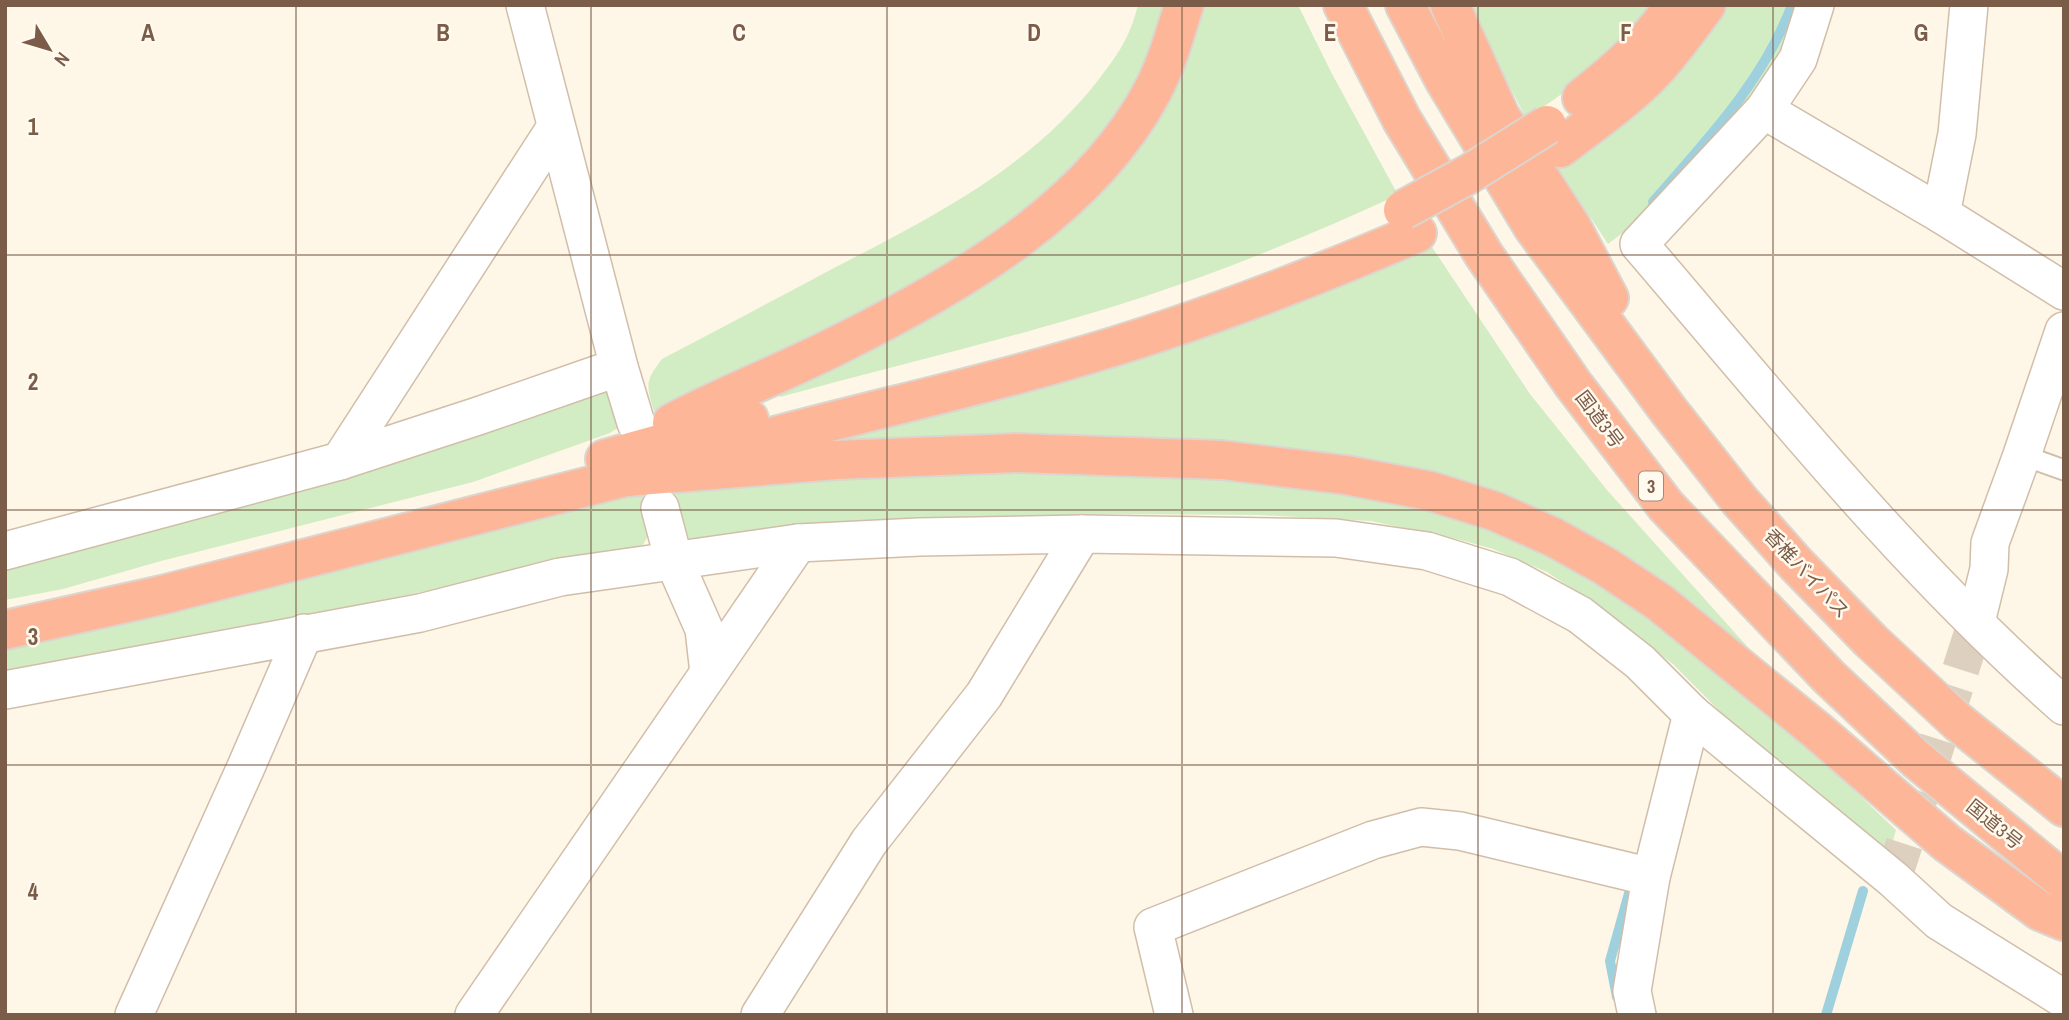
<svg xmlns="http://www.w3.org/2000/svg" width="2069" height="1020" font-family="'Archivo Narrow','Noto Sans JP',sans-serif">
<rect width="100%" height="100%" fill="#fef6e6"/>
<g fill="#d2edc3">
<path d="M1138,5H1169L1142,78L1110,137L1048,200L949,270L664,410L654,411C646,385 645,381 662,359C719,329 776,299 832,269C930,218 1030,169 1099,79C1119,53 1130,37 1138,5Z"/>
<path d="M1197,5H1298L1331,72L1398,195C1302,239 1204,279 1102,310C996,342 887,368 780,397L778,392L1032,245Z"/>
<path d="M1467,5H1653C1622,51 1572,89 1526,118Z"/>
<polygon points="1726,5 1800,5 1788,37 1760,84 1706,153 1654,209 1608,244 1558,168 1618,128 1717,21"/>
<path d="M1430,244L1530,394L1607,490L1754,654L1752,658L1489,496L814,445C1022,389 1236,342 1430,244Z"/>
<polygon points="599,385 614,397 622,425 610,433 473,482 161,561 63,589 5,600 5,563"/>
<polygon points="867,472 1192,474 1297,485 1410,503 1466,519 1574,564 1664,625 1837,774 1896,830 1890,851 1861,842 1768,760 1673,664 1586,598 1547,572 1493,549 1461,540 1371,521 1260,515 1114,514 926,520 690,541 677,509 675,492"/>
<polygon points="642,495 651,530 642,547 5,677 5,641 483,525"/>
</g>
<g fill="none" stroke-linecap="round" stroke-linejoin="round">
<g stroke="#9ed0dd" stroke-width="10">
<path d="M1653,202C1706,141 1763,82 1792,5"/>
<polyline points="1617,997 1610,961 1633,879"/>
<polyline points="1826,1015 1863,891"/>
</g>
<polyline stroke="#ddd0be" stroke-width="37" stroke-dasharray="37 18" stroke-linecap="butt" points="1893,879 1976,622"/>
<defs>
<polyline id="lane" points="2022,455 2064,470"/>
<g id="street">
<polyline points="525,5 619,367 636,423"/>
<path d="M1815,5L1798,59L1764,110L1639,244C1775,403 1907,568 2064,706"/>
<polyline points="1969,5 1957,134 1941,214 2064,291"/>
<polyline points="1764,110 1941,214"/>
<polyline points="340,461 556,127"/>
<polyline points="5,551 340,461 478,416 619,367"/>
<polyline points="1976,622 1989,569 1990,543 2022,455 2064,331"/>
<polyline points="709,673 798,543"/>
<polyline points="5,690 420,613 560,577 798,543 919,537 1082,534 1336,538 1427,551 1510,577 1580,615 1640,662 1692,714 1893,879 1939,921 2064,999"/>
<polyline points="134,1015 246,767 304,633"/>
<polyline points="474,1015 709,673 704,629 674,561 660,508"/>
<polyline points="760,1015 869,842 984,695 1082,534"/>
<polyline points="1174,1015 1153,927 1373,840 1421,827 1460,831 1651,877"/>
<polyline points="1637,1015 1632,991 1651,877 1692,714"/>
</g>
<g id="highway">
<polyline points="1343,5 1402,120 1484,255 1573,384 1666,506 1829,677 1916,759 2064,881"/>
<polyline points="1405,5 1445,81 1533,227 1669,411 1740,501 1797,565 1871,641 1958,722 2064,807"/>
<polyline points="1450,5 1500,116 1571,226 1609,298"/>
<path d="M1582,98C1615,72 1651,41 1674,5"/>
<path d="M1560,148C1593,123 1628,99 1656,69C1674,49 1690,27 1706,5"/>
<path d="M672,423C727,394 785,372 840,344C956,286 1091,209 1153,90C1167,63 1175,34 1184,5"/>
<path d="M717,452C831,419 948,395 1062,362C1183,328 1301,283 1417,233"/>
<polyline points="605,459 749,419"/>
<polyline points="626,477 836,460 1017,453 1222,460 1346,475 1430,491 1494,511 1553,537 1605,566 1659,602 1815,729 1947,843 2040,911 2064,921"/>
<polyline points="5,630 162,595 649,471"/>
</g>
</defs>
<use href="#lane" stroke="#d1beaa" stroke-width="23"/>
<use href="#street" stroke="#d1beaa" stroke-width="40"/>
<use href="#highway" stroke="#dcd5cf" stroke-width="42"/>
<use href="#lane" stroke="#fff" stroke-width="19"/>
<use href="#street" stroke="#fff" stroke-width="37"/>
<use href="#highway" stroke="#fdb798" stroke-width="38"/>
<defs>
<polyline id="highway-bridge" points="1403,210 1469,174 1547,125"/>
</defs>
<use href="#highway-bridge" stroke="#dcd5cf" stroke-width="42" stroke-linecap="butt"/>
<use href="#highway-bridge" stroke="#fdb798" stroke-width="38"/>
</g>
<path fill="none" stroke="#7a5c48" stroke-width="2" stroke-opacity="0.55" d="M296,5V1015M591,5V1015M887,5V1015M1182,5V1015M1478,5V1015M1773,5V1015M5,255H2064M5,510H2064M5,765H2064"/>
<g text-anchor="middle" dominant-baseline="central" stroke-width="5" stroke-linejoin="round" paint-order="stroke">
<rect fill="#fff9ee" stroke="#a28b7a" stroke-width="2" x="1639" y="471.5" width="24" height="29" rx="5"/>
<g font-size="18" font-weight="bold" fill="#7a5c48">
<text x="1651" y="486">3</text>
</g>
<g font-size="19" fill="#7a5c48" stroke="#fff9ee">
<text transform="translate(1600 419) rotate(53)">国道3号</text>
<text transform="translate(1807 573) rotate(47)">香椎バイパス</text>
<text transform="translate(1995 824) rotate(39)">国道3号</text>
</g>
</g>
<g font-size="23" text-anchor="middle" font-weight="bold" fill="#7a5c48" stroke="#fff9ee" stroke-width="5" stroke-linejoin="round" paint-order="stroke">
<text x="148" y="41">A</text>
<text x="443" y="41">B</text>
<text x="739" y="41">C</text>
<text x="1034" y="41">D</text>
<text x="1330" y="41">E</text>
<text x="1626" y="41">F</text>
<text x="1921" y="41">G</text>
<text x="33" y="135">1</text>
<text x="33" y="390">2</text>
<text x="33" y="645">3</text>
<text x="33" y="900">4</text>
</g>
<rect width="2069" height="1020" fill="none" stroke="#7a5c48" stroke-width="14"/>
<g transform="translate(49 49) rotate(128)" stroke="#fff9ee" stroke-width="5" paint-order="stroke">
<path d="M0-5L12 26L0 18L-12 26Z" fill="#7a5c48"/>
<text y="-10" font-size="19" font-weight="bold" text-anchor="middle" fill="#7a5c48">N</text>
</g>
</svg>
